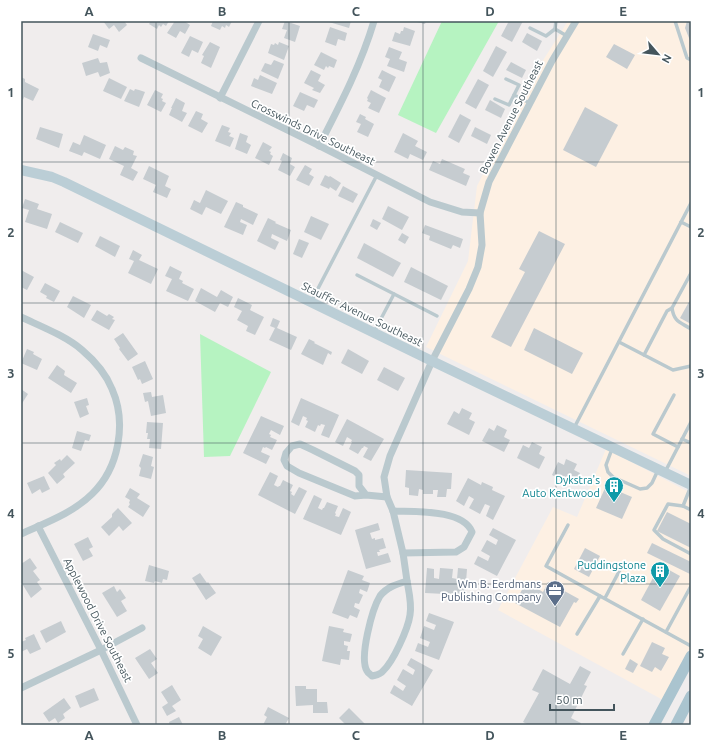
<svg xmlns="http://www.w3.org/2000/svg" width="712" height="746" font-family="Ubuntu,sans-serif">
<rect width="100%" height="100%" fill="#f0eded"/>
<g fill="#fdf0e3">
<polygon points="568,21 691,21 691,476 426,347 468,261 477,186 535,73"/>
<polygon points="606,449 691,493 691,646 663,700 498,610 553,507 577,517"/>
</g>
<g fill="#b6f3c1">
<polygon points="442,21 499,21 436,133 398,115"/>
<polygon points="200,334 271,372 230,456 204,457"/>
</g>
<g fill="#c6ccd0">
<polygon points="103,21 124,21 127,25 119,32 114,25 109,29"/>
<polygon points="151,21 169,21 166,26 163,24 161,27 159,25 157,29 149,24"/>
<polygon points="175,21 184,21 190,25 185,34 180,31 176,38 167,33"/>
<polygon points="213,21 232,21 229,27 226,25 225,28 222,26 220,30 211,26"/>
<polygon points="285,21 300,26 295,42 284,38 287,30 282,29"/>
<polygon points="330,21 351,21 349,28 329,22"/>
<polygon points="413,21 426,21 425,24"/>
<polygon points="509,21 523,21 512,42 501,36"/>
<polygon points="687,21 691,21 691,43 685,28"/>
<polygon points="330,27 347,33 345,41 338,39 336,46 325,42"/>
<polygon points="404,27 415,31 410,46 392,41 395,32 400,34 401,31 403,31"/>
<polygon points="527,33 542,41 537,51 522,42"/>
<polygon points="93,34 110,40 107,48 100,45 98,51 88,47"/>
<polygon points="190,36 203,42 198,53 192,50 189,57 181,53"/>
<polygon points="210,42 220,47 211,68 201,63 204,56 202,55"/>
<polygon points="279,42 289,46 284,60 268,53 271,44 274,45 275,43 278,45"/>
<polygon points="614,44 635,55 627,69 606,57"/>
<polygon points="496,46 507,52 493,77 483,71"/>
<polygon points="389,47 402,52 399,59 407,62 404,72 387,66 390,59 385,57"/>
<polygon points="321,52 337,60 334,68 329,66 328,68 326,66 324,70 314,65"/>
<polygon points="98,58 100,63 107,62 110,73 100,77 98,72 86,76 82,63"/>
<polygon points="274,60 284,64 278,79 261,71 265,63 271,65"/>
<polygon points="511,62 526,70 522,78 506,70"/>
<polygon points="311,70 321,75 318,81 325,85 320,93 312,90 314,88 304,83"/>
<polygon points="382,70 396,77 389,92 379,87 382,80 378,78"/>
<polygon points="260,75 277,83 272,94 251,86 254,78 258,80"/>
<polygon points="21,77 25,79 25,82 39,89 33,101 24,97 23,100 21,99"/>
<polygon points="109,78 127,87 121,99 103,91"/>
<polygon points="478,79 489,85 476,109 465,103"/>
<polygon points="130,89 134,91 135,89 139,90 145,92 139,107 124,101"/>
<polygon points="155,90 163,94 161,98 163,99 162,101 166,103 161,112 147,105"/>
<polygon points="371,90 386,98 379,113 368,108 371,103 367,101 368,99 367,98"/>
<polygon points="300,92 318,100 314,108 307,105 304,111 293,106"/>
<polygon points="176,98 185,103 182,111 187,113 182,122 169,115 172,108 171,108"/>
<polygon points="490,100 505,109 501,118 485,110"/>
<polygon points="585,107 618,125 596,167 563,150"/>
<polygon points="196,111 203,114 201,119 208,123 202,133 188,126"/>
<polygon points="360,114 366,117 365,119 374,124 368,137 357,132 361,124 356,122"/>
<polygon points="460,114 471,120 459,143 448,137"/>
<polygon points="222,125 230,128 228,132 231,133 229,136 234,138 230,147 215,141"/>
<polygon points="40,127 63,134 59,148 36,139"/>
<polygon points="475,127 491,135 487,144 471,136"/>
<polygon points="240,133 248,136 246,142 251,145 247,154 235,149"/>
<polygon points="403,133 418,141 415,146 427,152 423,160 410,154 408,159 394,152"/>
<polygon points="84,135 106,145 100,159 84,152 82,156 69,151 73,142 80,145"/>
<polygon points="263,142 272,147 269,151 271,152 270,154 273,156 269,165 255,158"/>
<polygon points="115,146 123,150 125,147 134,151 133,155 137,156 131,168 138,172 133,181 120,175 124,166 109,159"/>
<polygon points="283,153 292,158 290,164 295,167 290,176 278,170 282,161 280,160"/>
<polygon points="442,159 465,169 463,173 470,176 466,186 429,170 433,161 440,164"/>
<polygon points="305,165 312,169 309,174 314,177 309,186 296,180"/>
<polygon points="149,166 169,176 165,186 171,189 167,198 153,192 156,185 143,179"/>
<polygon points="325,175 329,177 330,176 341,183 336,191 330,187 329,189 320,185"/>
<polygon points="343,186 358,194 353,203 338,196"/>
<polygon points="206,190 228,201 221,214 206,207 202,215 190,209 194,200 200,203"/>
<polygon points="25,199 39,204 37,209 52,214 47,229 25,222 29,210 22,208"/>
<polygon points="236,202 243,205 243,207 258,214 253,225 241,219 240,222 247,225 243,235 224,227"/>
<polygon points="388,206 409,217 402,230 382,219"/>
<polygon points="311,216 329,224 321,240 304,232"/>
<polygon points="268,218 276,222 275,223 291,230 287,241 272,234 271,238 279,242 275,250 257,241"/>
<polygon points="373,219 381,223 377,230 370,226"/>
<polygon points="60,222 83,233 78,243 55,232"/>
<polygon points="425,225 463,239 460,248 453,245 451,249 429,240 430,236 422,233"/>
<polygon points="539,231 565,244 511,347 491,337 525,272 519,269"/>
<polygon points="402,233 409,237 405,244 398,240"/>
<polygon points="100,236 120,246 115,257 95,246"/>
<polygon points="299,239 309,243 302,258 293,254"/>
<polygon points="364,243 401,263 393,277 357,258"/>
<polygon points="133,250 142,255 139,260 158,269 151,284 128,273 134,261 129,259"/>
<polygon points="170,266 182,272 179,279 183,281 182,283 194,289 188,301 166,291 172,279 165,276"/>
<polygon points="411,267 448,286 441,300 404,282"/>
<polygon points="21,270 34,277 27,290 21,287"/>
<polygon points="45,283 60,291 54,302 46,298 47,296 40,292"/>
<polygon points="201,288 217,297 221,290 233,297 228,307 220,303 215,312 195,301"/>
<polygon points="73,296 91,305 84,318 67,307"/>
<polygon points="238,298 252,305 250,310 264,317 255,335 246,331 248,326 237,320 242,311 234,307"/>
<polygon points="690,300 691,300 691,324 680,318"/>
<polygon points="97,310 107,316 109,314 114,317 112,319 115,320 109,330 91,320"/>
<polygon points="273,318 280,321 277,328 297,337 291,350 269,340 275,328 270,326"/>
<polygon points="534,328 583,353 572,374 524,350"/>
<polygon points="123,333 138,354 128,361 119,349 120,348 114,339"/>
<polygon points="309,339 315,342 314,343 332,352 331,355 328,353 323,365 301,354"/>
<polygon points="27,349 34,352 33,354 42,359 37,370 21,363"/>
<polygon points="348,349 369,361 362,374 341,363"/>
<polygon points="145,361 153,379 142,384 140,379 138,380 132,367"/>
<polygon points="57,365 65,371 64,375 77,383 71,393 48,378"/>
<polygon points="384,367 405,378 398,391 377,380"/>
<polygon points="21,389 28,394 21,405"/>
<polygon points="151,392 152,397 163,395 166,413 151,416 148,401 145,402 143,393"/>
<polygon points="87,398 89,405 86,406 89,414 80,418 74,402"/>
<polygon points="301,398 339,415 329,438 321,435 325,425 321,424 320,426 318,425 315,432 305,427 308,421 306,420 307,418 303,416 299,426 291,422"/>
<polygon points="462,408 472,413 469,419 475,422 469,435 447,424 454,411 459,414"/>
<polygon points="261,416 284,426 280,435 271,430 269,434 271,435 270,437 277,440 272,450 266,447 265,448 263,447 261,452 270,456 266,464 243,453"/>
<polygon points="347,419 384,439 371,461 363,457 368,448 364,446 363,448 362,448 358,454 349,449 352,442 351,442 352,440 347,437 343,446 335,442"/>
<polygon points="147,422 163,423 161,449 149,448 150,439 147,439 148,433 146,433"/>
<polygon points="497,425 507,430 504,437 510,440 504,452 482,441 489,428 494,431"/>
<polygon points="77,431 91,435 89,441 85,440 81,451 72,448"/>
<polygon points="532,442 542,447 539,454 545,457 539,469 517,458 523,445 529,448"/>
<polygon points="143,454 153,457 151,466 154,467 151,479 139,476 141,468 139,466"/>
<polygon points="67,455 75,463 63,474 65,477 57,484 48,473 56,465 54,463 60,459 61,461"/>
<polygon points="566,459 577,464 574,470 580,473 574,486 552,475 558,462 564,465"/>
<polygon points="406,470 452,473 451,489 447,489 446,497 437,497 438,490 433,490 433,494 423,494 423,490 419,489 418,496 409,495 409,488 405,487"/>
<polygon points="270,472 278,476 274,485 278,487 279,486 280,486 283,480 293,485 290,491 292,492 291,494 294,496 299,487 307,491 295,514 258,495"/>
<polygon points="44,476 50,489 42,493 40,489 32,494 27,483"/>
<polygon points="468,478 481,485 482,482 493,487 492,490 505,496 493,520 486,516 490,506 485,504 480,514 469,508 474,499 469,496 464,506 456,501"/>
<polygon points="606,486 632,497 622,519 596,508"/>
<polygon points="130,488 140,494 137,498 150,506 143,517 128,507 130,504 129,503 130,500 125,497"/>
<polygon points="314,495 322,499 318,508 322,510 323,508 324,508 327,502 338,506 335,513 336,514 335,516 339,517 343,508 351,512 341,535 303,519"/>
<polygon points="118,508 132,523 123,531 119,526 109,536 101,527 112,517 112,514"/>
<polygon points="667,512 691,524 691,548 657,531"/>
<polygon points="378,523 380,530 370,533 372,539 375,538 375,540 383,538 386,548 379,550 380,552 377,552 378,556 388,553 391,562 366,569 355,530"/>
<polygon points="493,528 516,540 497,576 474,564 478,556 488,561 490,556 481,551 487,540 496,545 498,540 489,535"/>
<polygon points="88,537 93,547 89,549 93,556 83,561 74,544"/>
<polygon points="652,543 691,562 691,571 690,574 647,553"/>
<polygon points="585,548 600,556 589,577 574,569"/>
<polygon points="30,558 37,568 33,571 40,580 37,582 42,589 31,598 21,582 21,564"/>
<polygon points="149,565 169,571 167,580 163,579 162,583 155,581 154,583 145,581"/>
<polygon points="660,565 680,576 660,611 641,600"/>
<polygon points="427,568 434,569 434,578 439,579 440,568 453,569 452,578 457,579 458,568 467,569 465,595 425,593"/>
<polygon points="348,570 364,576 362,580 370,583 367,592 360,589 359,593 363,595 359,604 355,603 354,607 360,610 357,618 350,615 348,619 332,613"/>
<polygon points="200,573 207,583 208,582 216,593 206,600 192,578"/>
<polygon points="526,582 543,592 548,582 579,599 576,603 574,602 560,627 515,603"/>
<polygon points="114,586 117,592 120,589 126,598 121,601 127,611 117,617 102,593"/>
<polygon points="429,613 454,622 439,660 415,651 418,643 428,647 430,642 420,638 424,626 434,630 436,625 426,621"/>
<polygon points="61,621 66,632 46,643 40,631"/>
<polygon points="203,626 222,637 211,656 198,648 203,639 198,636"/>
<polygon points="329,626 344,629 343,632 352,634 350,642 344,641 344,645 348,646 347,651 350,651 349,660 341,659 340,665 322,661"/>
<polygon points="34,634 41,649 30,654 27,649 21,652 21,642 26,640 25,638"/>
<polygon points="652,642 665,648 662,654 669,657 661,671 655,667 652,672 640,666"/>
<polygon points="150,649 157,659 151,663 158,673 149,679 135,658"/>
<polygon points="411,658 433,670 412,706 390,693 394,685 403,691 406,686 397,680 403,669 413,675 415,670 407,665"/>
<polygon points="630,659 638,664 633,673 625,669"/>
<polygon points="580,666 591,672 584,685 587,686 571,718 581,723 580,725 529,725 523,722 539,693 532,690 543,669 570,684"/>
<polygon points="172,685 181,700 172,706 176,711 167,716 162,707 168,703 161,692"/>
<polygon points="295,686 306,686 306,689 317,689 317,702 327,702 328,713 313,713 313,705 296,706"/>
<polygon points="94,688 99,700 80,708 75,696"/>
<polygon points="64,698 71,708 63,714 65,718 58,723 55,718 49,722 43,713"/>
<polygon points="268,707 289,718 285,725 263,725 267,717 264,715"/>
<polygon points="349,708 366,725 343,725 345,724 339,718"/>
<polygon points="179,717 183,725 170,725 169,722"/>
</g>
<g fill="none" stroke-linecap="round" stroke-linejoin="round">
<g stroke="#bac9ce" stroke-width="3.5">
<polyline points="556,21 555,29 567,36"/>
<polyline points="675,21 687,58 691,60"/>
<polyline points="530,28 546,36 555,29"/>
<polyline points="506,79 519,85 514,95 530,103"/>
<polyline points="495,99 509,105 514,95"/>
<polyline points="681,222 691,227"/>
<polyline points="357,275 437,316"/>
<polyline points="311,302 377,175"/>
<path d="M672,308C674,322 680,322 691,329"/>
<polyline points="374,332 394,294"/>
<polyline points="619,342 673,370 691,366"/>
<polyline points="644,355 667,311 672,308 691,273"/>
<polyline points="674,395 653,434 678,447"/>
<polyline points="574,428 691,203"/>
<polyline points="682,439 691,443"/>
<polyline points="612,449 606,465 608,472 613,477 640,489 647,488 652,483 658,470"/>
<polyline points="665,472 691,422"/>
<polyline points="691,486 683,506 691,510"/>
<polyline points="683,506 668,504 654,530 663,539 691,554"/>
<polyline points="568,525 546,566 600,596"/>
<polyline points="605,598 622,566"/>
<polyline points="666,632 691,586"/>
<polyline points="577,634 600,596 691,646"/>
<polyline points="623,654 643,619"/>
</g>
<g stroke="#bac9ce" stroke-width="7">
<polyline points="141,58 320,146 430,202 462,212 480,213"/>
<polyline points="220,98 259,21"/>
<path d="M319,146C340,105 361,65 374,21"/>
<path d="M21,317C40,326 66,336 82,350C95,361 106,374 112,389C127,423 119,468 92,494C73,513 45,523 21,534"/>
<polyline points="366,495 359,486 359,475 355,471 313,450 300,444 292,446 286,453 284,460 287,466 299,473 355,496 366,495 387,497"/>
<path d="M393,511C415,512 463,509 472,532L464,547L456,552L403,553"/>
<polyline points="38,526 101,650 137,725"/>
<polyline points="407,581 403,553 393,511 387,497 384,477 390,456 432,361 469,289 478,267 482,245 480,213 489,182 552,61 576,21"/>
<path d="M407,581C409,592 412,604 410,615C408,629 393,662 383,671C380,675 376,675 372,676C370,674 368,673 367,671C359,658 372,609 380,596C387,587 397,584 407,581Z"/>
<polyline points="21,688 101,650 142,628"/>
</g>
<polyline stroke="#bbced6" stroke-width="10" points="21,170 52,177 64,182 432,361 691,485"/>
<g stroke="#aac4cf" stroke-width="11">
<polyline points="654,725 691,656"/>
<polyline points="676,725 691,696"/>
</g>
</g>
<path fill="none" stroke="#44555c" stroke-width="1" stroke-opacity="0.55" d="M156,21V725M289,21V725M423,21V725M556,21V725M21,162H691M21,303H691M21,443H691M21,584H691"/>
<defs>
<symbol id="building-pin" viewBox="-11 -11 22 30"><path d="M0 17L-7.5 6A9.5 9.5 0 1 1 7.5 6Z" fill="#0f9aa8" stroke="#fff"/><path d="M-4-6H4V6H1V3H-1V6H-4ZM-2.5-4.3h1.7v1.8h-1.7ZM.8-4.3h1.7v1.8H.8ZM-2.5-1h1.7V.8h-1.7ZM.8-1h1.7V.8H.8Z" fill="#fff"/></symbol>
<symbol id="office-pin" viewBox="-11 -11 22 30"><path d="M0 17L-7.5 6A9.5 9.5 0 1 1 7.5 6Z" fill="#5c6f8a" stroke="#fff"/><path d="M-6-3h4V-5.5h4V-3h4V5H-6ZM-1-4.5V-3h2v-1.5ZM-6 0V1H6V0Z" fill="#fff"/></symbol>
</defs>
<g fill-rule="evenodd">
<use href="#building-pin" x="603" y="475" width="22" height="30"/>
<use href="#building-pin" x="649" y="560" width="22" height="30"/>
<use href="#office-pin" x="544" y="579" width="22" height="30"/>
</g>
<g text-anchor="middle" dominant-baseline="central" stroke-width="3.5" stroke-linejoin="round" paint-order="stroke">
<g font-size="11" fill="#44555c" stroke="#fff">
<text transform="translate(511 117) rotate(-63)">Bowen Avenue Southeast</text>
<text transform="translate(313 132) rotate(26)">Crosswinds Drive Southeast</text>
<text transform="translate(362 314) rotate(26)">Stauffer Avenue Southeast</text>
<text transform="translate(98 620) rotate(63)">Applewood Drive Southeast</text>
</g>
<g font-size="11" fill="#0d838f" stroke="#fff" text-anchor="end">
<text x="600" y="480">Dykstra's<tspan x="600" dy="13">Auto Kentwood</tspan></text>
<text x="646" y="565">Puddingstone<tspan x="646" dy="13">Plaza</tspan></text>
</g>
<g font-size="11" fill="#4e5e75" stroke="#fff" text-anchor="end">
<text x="541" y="584">Wm B. Eerdmans<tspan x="541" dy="13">Publishing Company</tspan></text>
</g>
</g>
<rect width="712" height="746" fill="none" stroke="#ffffff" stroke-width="44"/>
<g transform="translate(658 54) rotate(118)" stroke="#ffffff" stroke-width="3" paint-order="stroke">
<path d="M0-3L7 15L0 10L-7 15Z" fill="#44555c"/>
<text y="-6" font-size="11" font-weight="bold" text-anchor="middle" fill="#44555c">N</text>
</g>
<path d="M550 704v6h64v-6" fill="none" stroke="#44555c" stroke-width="2"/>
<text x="556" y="704" font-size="12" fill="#44555c" stroke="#ffffff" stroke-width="3" paint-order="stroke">50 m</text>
<rect x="22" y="22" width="668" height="702" fill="none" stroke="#44555c" stroke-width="1.5"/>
<g font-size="13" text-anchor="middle" font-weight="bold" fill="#44555c">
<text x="89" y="16">A</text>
<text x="222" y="16">B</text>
<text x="356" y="16">C</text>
<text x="490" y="16">D</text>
<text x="623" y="16">E</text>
<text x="11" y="97">1</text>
<text x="701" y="97">1</text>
<text x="11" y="237">2</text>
<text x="701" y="237">2</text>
<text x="11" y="378">3</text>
<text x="701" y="378">3</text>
<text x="11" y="518">4</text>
<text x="701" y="518">4</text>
<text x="11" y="658">5</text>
<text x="701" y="658">5</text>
<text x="89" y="740">A</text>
<text x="222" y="740">B</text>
<text x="356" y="740">C</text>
<text x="490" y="740">D</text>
<text x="623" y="740">E</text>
</g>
</svg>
